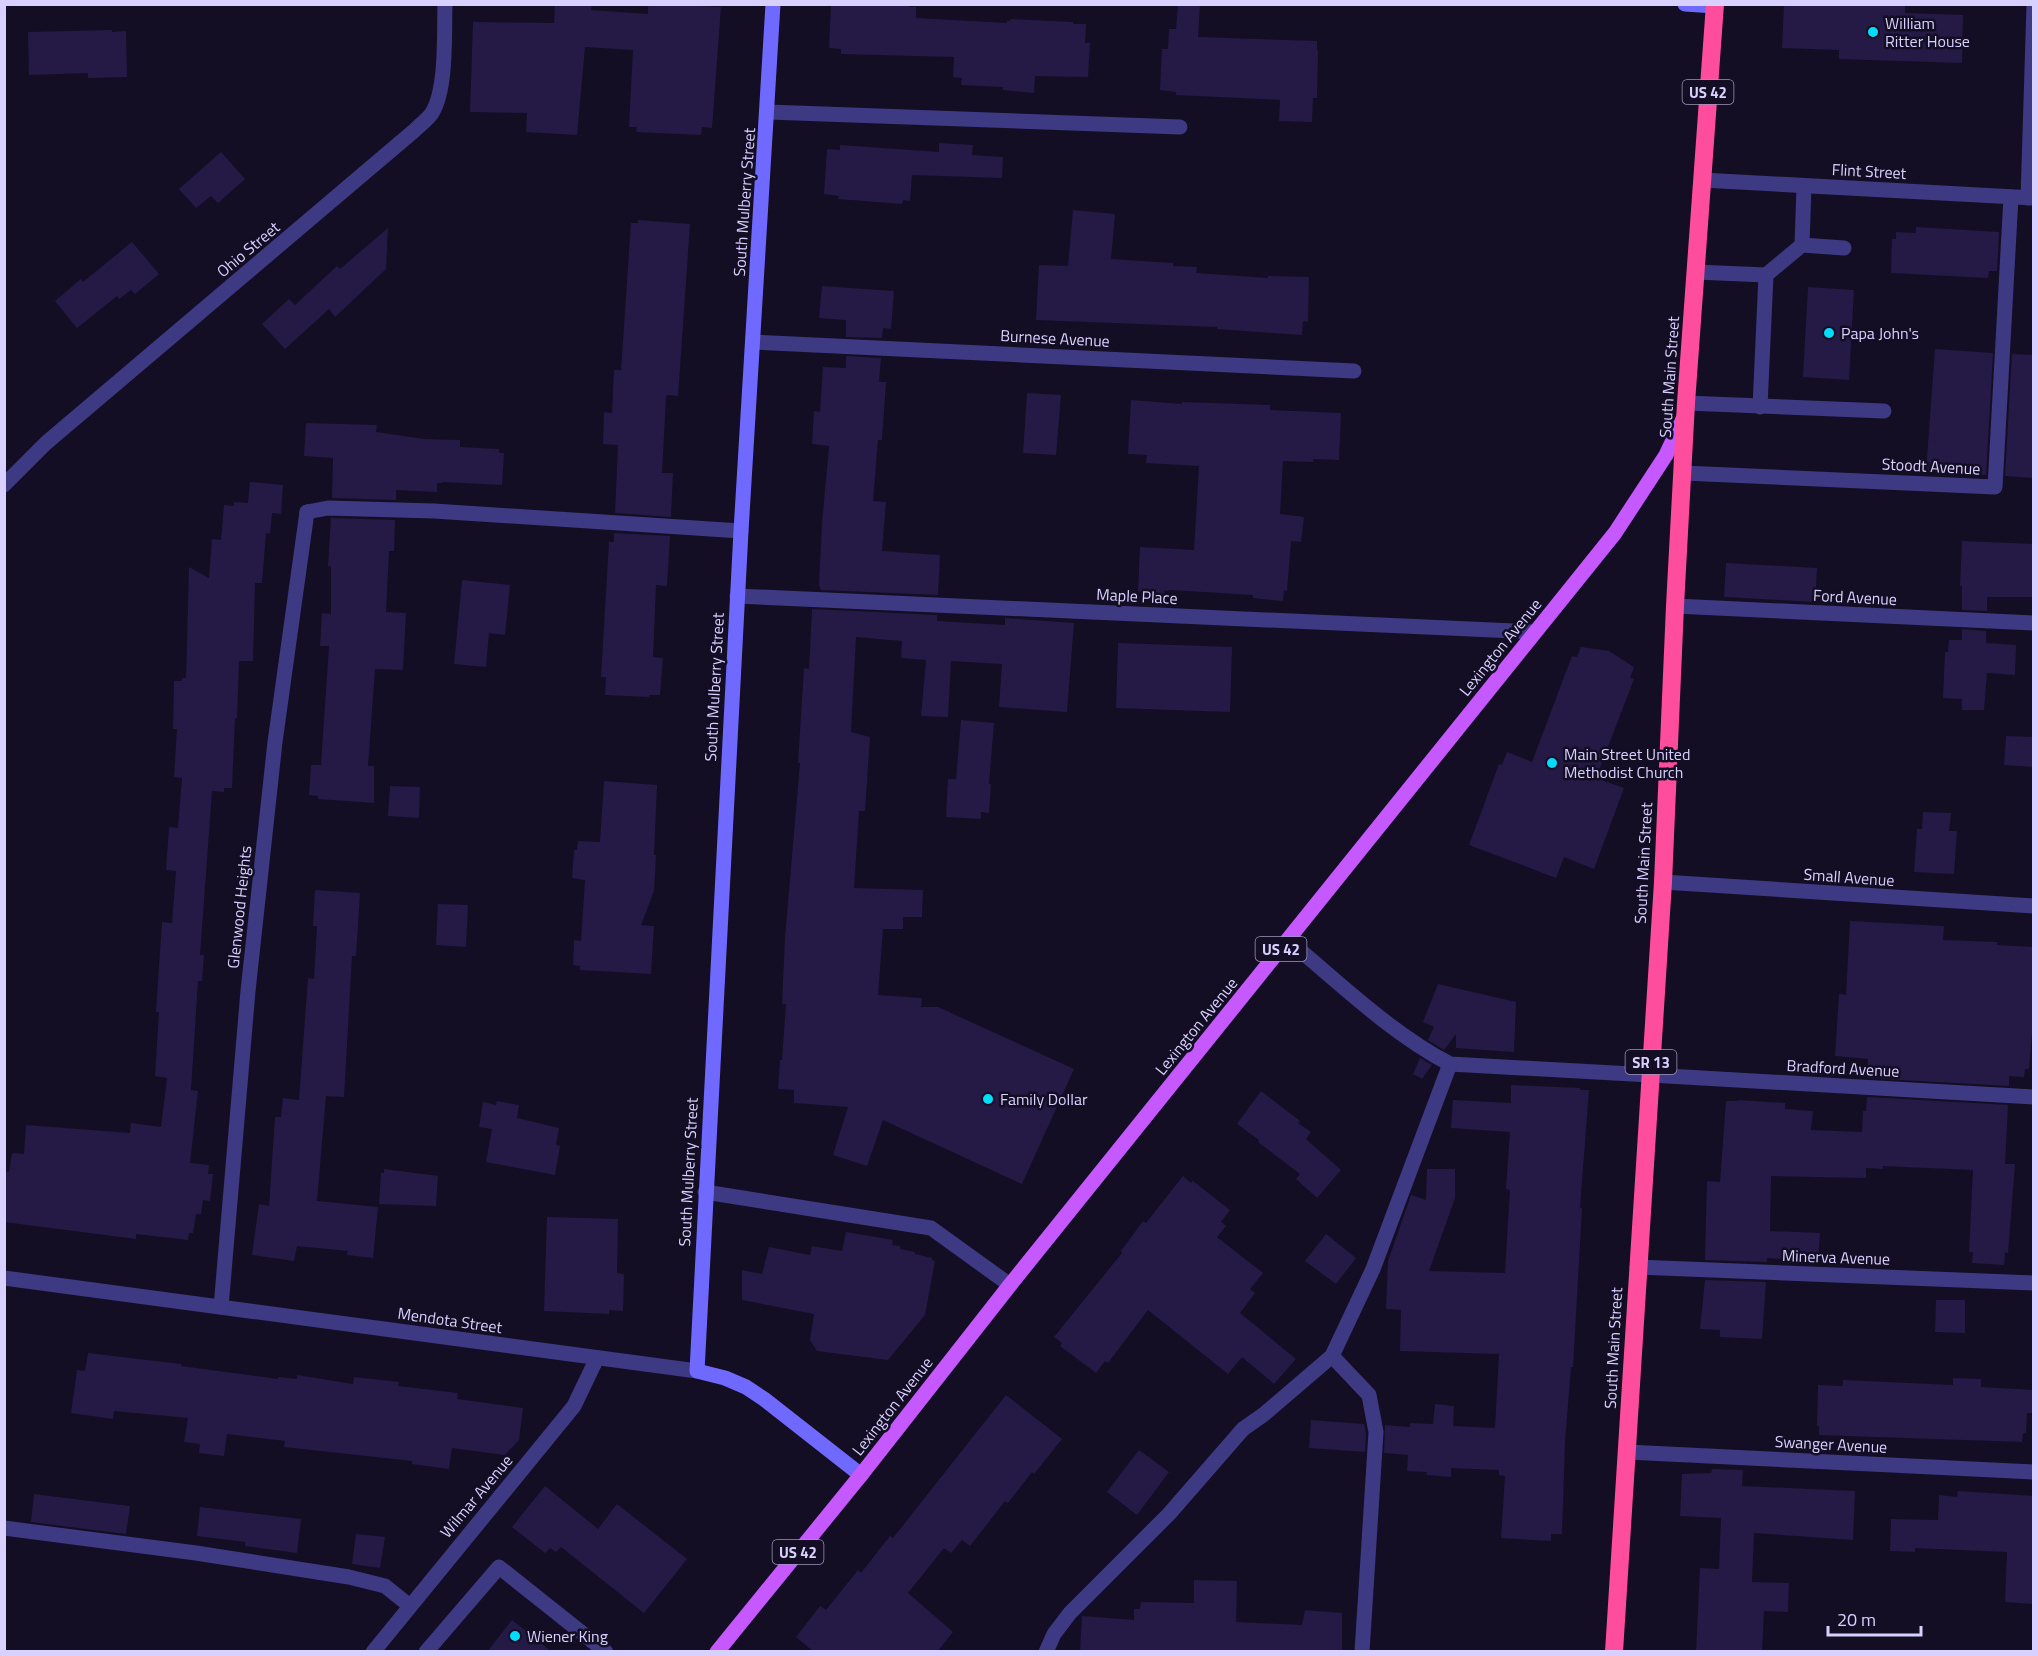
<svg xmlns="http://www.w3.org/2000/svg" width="2038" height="1656" font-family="'Titillium Web',sans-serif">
<rect width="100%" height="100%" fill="#130e24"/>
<g fill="#241a45">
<polygon points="555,4 592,4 591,10 648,14 648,4 721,7 712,128 702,127 701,135 636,132 637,127 629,127 633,50 585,47 577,135 526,132 527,113 470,112 473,22 554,23"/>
<polygon points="831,4 909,4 909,7 916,7 916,18 1007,23 1007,21 1010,21 1011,19 1073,22 1073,24 1086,24 1085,43 1090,43 1088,77 1035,76 1034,93 1003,90 1003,87 961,85 962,78 953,77 954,57 841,54 841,49 829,48"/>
<polygon points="1178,4 1200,4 1198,37 1317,41 1317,50 1318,51 1317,98 1313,98 1312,122 1279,121 1280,100 1176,95 1176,92 1160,90 1162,49 1168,49 1169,29 1176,29"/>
<polygon points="1784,4 1905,4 1905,13 1963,15 1962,63 1839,59 1839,50 1782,48"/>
<polygon points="112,30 112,32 126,31 127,77 88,78 88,73 29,75 28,32"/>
<polygon points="939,143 973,145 972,155 1003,157 1002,178 912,175 910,201 903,200 902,204 838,199 839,196 824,194 827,149 840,150 840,145 939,152"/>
<polygon points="221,152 245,179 218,203 211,196 196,208 179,189"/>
<polygon points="1073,210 1115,214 1111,259 1173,263 1173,266 1197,267 1196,273 1268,278 1268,276 1309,277 1308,322 1303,321 1302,335 1217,329 1217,327 1036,320 1039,265 1068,266"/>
<polygon points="638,220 690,224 678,396 667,395 666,397 662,473 673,473 671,517 615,513 618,445 603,444 604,412 612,413 614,370 621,370 631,223 638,223"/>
<polygon points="1916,227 1999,232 1997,271 1989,271 1988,278 1891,273 1892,239 1896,239 1896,232 1916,233"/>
<polygon points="388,228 386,269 335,317 329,309 285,349 262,324 289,299 295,305 337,266 340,269"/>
<polygon points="132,242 159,274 135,294 131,290 119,299 117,296 77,328 55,301 81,279 83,282"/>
<polygon points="822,286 894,291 891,329 883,328 882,338 846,337 846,320 819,318"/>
<polygon points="1808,287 1854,290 1849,380 1803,377"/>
<polygon points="1935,349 1993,353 1986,475 1926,471"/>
<polygon points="2012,354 2034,355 2034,478 2005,476"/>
<polygon points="846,356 881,358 879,382 886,382 882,440 878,440 873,501 886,502 882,551 940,555 938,595 821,590 819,584 822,524 829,446 812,444 814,411 820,412 823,367 846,368"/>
<polygon points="1027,393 1061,395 1056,455 1023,453"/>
<polygon points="1131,400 1182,404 1182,402 1270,405 1270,410 1341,413 1339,460 1313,459 1313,462 1283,461 1280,514 1304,517 1301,542 1291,541 1287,591 1284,590 1283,601 1253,598 1253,595 1171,590 1164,591 1164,594 1138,591 1140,547 1194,550 1199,466 1146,463 1147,455 1128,454"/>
<polygon points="306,423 377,425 376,432 424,439 460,440 460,447 499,449 499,453 504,453 502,485 442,482 442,483 437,483 437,492 396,490 396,500 332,498 333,458 304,456"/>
<polygon points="250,482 283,485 281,514 272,513 270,534 266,533 262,583 255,583 253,661 239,661 237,718 235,718 232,788 224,788 224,792 212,791 200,955 204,955 202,981 198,981 191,1090 198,1091 190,1163 209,1165 208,1174 213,1174 210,1201 203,1200 201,1214 196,1214 193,1233 189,1233 188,1240 136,1234 136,1239 4,1222 4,1171 9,1172 12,1153 24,1154 26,1125 130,1133 131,1123 161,1127 167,1078 155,1076 159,1012 156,1012 162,922 172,923 176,871 166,870 169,827 178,828 182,778 174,777 177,729 173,729 174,681 182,681 182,678 186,678 189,567 209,578 212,539 221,540 224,505 234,506 234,502 248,503"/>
<polygon points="331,518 395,520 394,551 389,551 386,612 406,613 403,670 375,669 368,766 374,766 374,803 318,799 318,796 309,795 311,765 321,765 329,646 320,646 322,613 331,614 331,566 328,566"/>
<polygon points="614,533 670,536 667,586 656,585 653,657 663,658 660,695 649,695 649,697 605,695 606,677 601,677 609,542 614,542"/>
<polygon points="1962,541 2034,544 2034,597 1987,597 1987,611 1962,610 1962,586 1960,586"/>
<polygon points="1726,563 1817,568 1815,602 1724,597"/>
<polygon points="462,580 510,585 505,635 489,633 486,667 454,664"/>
<polygon points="812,609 937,615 937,621 1005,625 1005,618 1074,623 1067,712 999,707 1002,664 951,661 948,717 921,716 926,660 901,658 902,641 856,637 851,732 870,737 865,811 859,811 854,888 923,890 922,917 903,917 903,929 883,929 878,995 922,998 921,1007 938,1007 1074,1069 1022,1184 883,1120 867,1166 833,1155 848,1107 794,1103 794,1090 778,1089 780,1060 782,1060 786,1004 782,1004 785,938 800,763 798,763 804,668 809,669"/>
<polygon points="1962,629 1986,631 1986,643 2016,645 2015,675 1987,673 1984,710 1962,710 1962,699 1943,698 1945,652 1948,652 1949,640 1962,640"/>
<polygon points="1118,643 1232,647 1230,712 1116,708"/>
<polygon points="1581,647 1609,651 1634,667 1630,678 1634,679 1596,778 1624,788 1594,869 1564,857 1556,878 1469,845 1499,764 1502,765 1507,752 1532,762 1572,656 1577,657"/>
<polygon points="961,720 994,723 989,784 991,784 989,813 981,812 981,819 946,817 948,779 956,779"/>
<polygon points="2006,736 2034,737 2034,767 2004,765"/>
<polygon points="604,781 657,785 654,855 656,855 654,891 641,925 654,926 651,974 580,970 580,966 573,965 574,940 581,941 585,880 572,878 574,850 577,850 578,841 600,842"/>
<polygon points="390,786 420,787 419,818 388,816"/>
<polygon points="1923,812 1951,813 1949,831 1957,831 1954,874 1914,872 1917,829 1922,829"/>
<polygon points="315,890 360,893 356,956 352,956 344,1097 326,1096 317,1201 378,1207 373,1258 347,1255 348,1251 297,1246 294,1261 252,1255 259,1204 269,1206 275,1117 281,1117 283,1098 299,1100 308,978 314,979 317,926 313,926"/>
<polygon points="438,904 468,905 466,947 436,945"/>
<polygon points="1850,921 1944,926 1943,940 1997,942 1997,945 2034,947 2034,1008 2029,1069 2025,1069 2024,1077 2009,1076 2009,1086 1867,1078 1868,1059 1835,1056 1839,994 1846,995"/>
<polygon points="1438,984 1516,1002 1514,1052 1456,1048 1456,1034 1444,1050 1428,1040 1434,1027 1423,1022"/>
<polygon points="1420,1058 1432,1065 1422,1079 1413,1074"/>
<polygon points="1511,1085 1580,1088 1580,1090 1589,1090 1580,1208 1582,1208 1573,1367 1571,1367 1565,1442 1562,1534 1551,1534 1551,1541 1501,1538 1505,1476 1499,1475 1499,1470 1451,1468 1451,1477 1426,1475 1427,1472 1407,1471 1408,1455 1384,1453 1385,1425 1410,1427 1410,1423 1433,1424 1435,1404 1454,1406 1453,1426 1495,1428 1499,1354 1400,1351 1401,1310 1386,1309 1388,1261 1411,1195 1426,1200 1427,1169 1455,1169 1455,1198 1429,1271 1505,1273 1510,1190 1506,1189 1510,1132 1451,1128 1453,1100 1511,1103"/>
<polygon points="1261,1091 1300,1121 1298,1123 1311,1132 1306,1139 1341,1170 1317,1198 1296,1179 1300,1174 1258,1142 1259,1140 1237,1124"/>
<polygon points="1867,1097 2008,1105 2005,1164 2015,1164 2008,1253 2005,1252 2004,1265 1972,1263 1973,1252 1969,1252 1973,1170 1883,1166 1883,1169 1866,1168 1866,1178 1771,1176 1770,1231 1820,1233 1818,1262 1767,1258 1767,1262 1705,1260 1707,1181 1720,1182 1726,1101 1738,1101 1738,1100 1785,1103 1785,1109 1813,1111 1811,1130 1862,1132 1863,1111 1866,1111"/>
<polygon points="497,1101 519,1105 517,1118 559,1128 556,1145 560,1146 555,1175 486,1162 492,1129 479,1127 483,1102 496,1105"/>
<polygon points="384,1169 438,1176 436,1206 379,1204 381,1173 384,1173"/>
<polygon points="1183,1176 1191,1183 1193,1181 1230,1210 1221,1222 1226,1226 1217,1237 1263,1273 1250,1289 1255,1293 1240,1313 1296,1359 1274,1384 1242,1357 1228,1374 1148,1310 1108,1363 1105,1361 1096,1373 1060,1346 1062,1343 1054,1337 1122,1253 1121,1251 1143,1221 1146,1223"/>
<polygon points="547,1217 618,1219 617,1273 624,1274 623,1311 609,1310 609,1314 544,1311"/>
<polygon points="846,1232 893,1240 892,1245 900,1246 900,1249 915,1252 915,1254 932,1258 932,1260 935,1261 925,1315 888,1360 817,1351 810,1340 814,1314 742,1300 742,1270 762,1274 769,1247 810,1255 812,1246 842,1251"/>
<polygon points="1326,1234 1356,1258 1336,1284 1305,1261"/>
<polygon points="1705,1280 1766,1282 1762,1339 1720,1337 1720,1330 1700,1329"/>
<polygon points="1936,1300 1965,1300 1965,1333 1935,1332"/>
<polygon points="88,1353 181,1364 181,1366 278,1379 278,1377 297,1379 297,1375 353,1384 354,1377 399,1382 398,1386 458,1393 457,1399 523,1408 519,1440 505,1455 452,1448 449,1469 412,1464 412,1461 284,1447 285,1441 227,1434 224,1456 199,1453 200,1444 184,1442 188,1418 114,1411 113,1419 71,1413 77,1370 85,1371"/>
<polygon points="1953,1378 1981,1379 1981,1387 2034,1390 2034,1413 2027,1413 2026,1433 2023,1433 2022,1442 1819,1435 1819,1426 1817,1426 1818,1385 1843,1386 1843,1380 1953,1385"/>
<polygon points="1006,1395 1062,1439 1034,1474 1032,1472 1008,1503 1005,1501 970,1546 962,1540 951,1553 944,1548 908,1593 953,1632 937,1652 814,1652 796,1637 820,1606 826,1610 858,1570 861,1573 890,1536 893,1538"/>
<polygon points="1311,1420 1364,1424 1366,1433 1365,1452 1309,1448"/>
<polygon points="1139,1450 1169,1472 1137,1515 1107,1492"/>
<polygon points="1712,1469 1743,1470 1742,1486 1855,1491 1853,1540 1754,1533 1752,1582 1789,1583 1788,1612 1764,1611 1762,1652 1696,1652 1700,1568 1719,1569 1721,1518 1680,1516 1682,1474 1711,1473"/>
<polygon points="545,1486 598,1529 617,1504 687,1559 644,1613 561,1547 556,1552 550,1548 545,1553 512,1527"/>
<polygon points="1958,1491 2034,1496 2034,1604 2005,1602 2007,1552 1915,1548 1915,1552 1890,1551 1891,1519 1938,1520 1939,1495 1957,1497"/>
<polygon points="34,1494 130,1506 126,1534 31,1522"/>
<polygon points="200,1507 301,1519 297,1553 245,1546 245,1542 197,1536"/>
<polygon points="356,1534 385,1537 380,1568 352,1564"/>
<polygon points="1194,1580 1237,1581 1236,1622 1302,1625 1305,1610 1342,1613 1342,1652 1174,1650 1174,1652 1080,1652 1082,1616 1134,1620 1134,1609 1140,1609 1141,1602 1194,1603"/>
<polygon points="512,1620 552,1652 487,1652"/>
</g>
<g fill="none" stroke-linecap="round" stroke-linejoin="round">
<g stroke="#3e3983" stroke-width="15">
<polyline points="768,112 1180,127"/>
<polyline points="2028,198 2034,5"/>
<polyline points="1802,245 1804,186"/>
<polyline points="1696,272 1766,275 1802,245 1844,248"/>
<polyline points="1686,403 1884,411"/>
<polyline points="1760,407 1766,275"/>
<polyline points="307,512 328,508 434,511 741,531"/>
<polyline points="737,596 1535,632"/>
<path d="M1288,940C1338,982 1392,1034 1450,1064L1650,1075"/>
<polyline points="705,1192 931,1228 1010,1285"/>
<polyline points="1637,1267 2034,1283"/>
<polyline points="1332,1356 1369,1395 1376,1432 1362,1652"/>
<polyline points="4,1528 196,1553 349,1577 385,1586 410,1606"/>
<polyline points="426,1652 499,1567 606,1652"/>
<polyline points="1046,1652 1054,1634 1070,1613 1169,1514 1243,1429 1263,1415 1332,1356 1373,1269 1450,1064"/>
</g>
<g stroke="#3e3983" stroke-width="15">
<polyline points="1702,180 2034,198"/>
<polyline points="754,342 1354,371"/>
<polyline points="1683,473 1995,487 2011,197"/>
<path d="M4,485L46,443L415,130C420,125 428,119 432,113C447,89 444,34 445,4"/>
<polyline points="1675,606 2034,623"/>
<polyline points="1663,882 2034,906"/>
<polyline points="1650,1075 2034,1097"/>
<polyline points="4,1278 697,1371"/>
<polyline points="221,1307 248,991 275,742 307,512"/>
<polyline points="1627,1452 2034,1472"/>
<polyline points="373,1652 574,1406 597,1358"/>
</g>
<g stroke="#7069ff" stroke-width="15">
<polyline points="773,4 741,531 697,1371 725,1378 746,1387 764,1399 861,1475"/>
<polyline points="1685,4 1715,6"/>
</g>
<polyline stroke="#c559ff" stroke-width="15" points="717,1652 861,1475 1010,1285 1615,533 1666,455 1684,417"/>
<polyline stroke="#ff4d9d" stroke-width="18" points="1614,1652 1663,882 1675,606 1686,403 1715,4"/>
</g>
<g fill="#00dcfc" stroke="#130e24" stroke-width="2">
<circle cx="1873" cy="32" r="6"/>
<circle cx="1829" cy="333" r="6"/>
<circle cx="1552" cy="763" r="6"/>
<circle cx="988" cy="1099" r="6"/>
<circle cx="515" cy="1636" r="6"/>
</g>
<g text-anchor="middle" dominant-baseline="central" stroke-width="5" stroke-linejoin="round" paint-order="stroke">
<g fill="#130e24" stroke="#9d96bd" stroke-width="1.5">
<rect x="1682.5" y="80" width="51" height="24" rx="4.5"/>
<rect x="1255.5" y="937" width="51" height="24" rx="4.5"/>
<rect x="1625.5" y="1050" width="51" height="24" rx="4.5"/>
<rect x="772.5" y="1540" width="51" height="24" rx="4.5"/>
</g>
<g font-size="15" font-weight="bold" fill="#d8d1ff">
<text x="1708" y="92">US 42</text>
<text x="1281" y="949">US 42</text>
<text x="1651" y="1062">SR 13</text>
<text x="798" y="1552">US 42</text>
</g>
<g font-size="16" fill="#d8d1ff" stroke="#130e24" text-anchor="start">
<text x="1885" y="23">William<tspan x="1885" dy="18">Ritter House</tspan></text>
<text x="1841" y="333">Papa John's</text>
<text x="1564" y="754">Main Street United<tspan x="1564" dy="18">Methodist Church</tspan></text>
<text x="1000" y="1099">Family Dollar</text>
<text x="527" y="1636">Wiener King</text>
</g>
<g font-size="16" fill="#d8d1ff" stroke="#130e24">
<text transform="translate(1869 171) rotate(3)">Flint Street</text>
<text transform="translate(744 202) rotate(-86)">South Mulberry Street</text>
<text transform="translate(248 249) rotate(-40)">Ohio Street</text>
<text transform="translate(1055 338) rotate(3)">Burnese Avenue</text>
<text transform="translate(1669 377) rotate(-86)">South Main Street</text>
<text transform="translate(1931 466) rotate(3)">Stoodt Avenue</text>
<text transform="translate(1137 596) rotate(3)">Maple Place</text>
<text transform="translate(1855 597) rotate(3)">Ford Avenue</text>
<text transform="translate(1500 647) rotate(-51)">Lexington Avenue</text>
<text transform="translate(714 687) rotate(-87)">South Mulberry Street</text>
<text transform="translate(1643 863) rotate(-87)">South Main Street</text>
<text transform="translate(1849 877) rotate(4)">Small Avenue</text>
<text transform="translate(239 907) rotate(-84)">Glenwood Heights</text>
<text transform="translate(1196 1026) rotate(-51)">Lexington Avenue</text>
<text transform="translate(1843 1068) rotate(3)">Bradford Avenue</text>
<text transform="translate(688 1172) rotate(-87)">South Mulberry Street</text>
<text transform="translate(1836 1257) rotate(2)">Minerva Avenue</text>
<text transform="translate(450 1320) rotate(8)">Mendota Street</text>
<text transform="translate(1613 1348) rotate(-87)">South Main Street</text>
<text transform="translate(892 1406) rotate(-52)">Lexington Avenue</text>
<text transform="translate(1831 1444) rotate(3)">Swanger Avenue</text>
<text transform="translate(476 1496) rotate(-50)">Wilmar Avenue</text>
</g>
</g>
<rect width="2038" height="1656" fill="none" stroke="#d8d1ff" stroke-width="12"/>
<path d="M1828 1626v9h93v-9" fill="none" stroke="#d8d1ff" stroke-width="3"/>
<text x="1837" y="1626" font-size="18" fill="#d8d1ff" stroke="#130e24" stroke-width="4.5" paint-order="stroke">20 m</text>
</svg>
